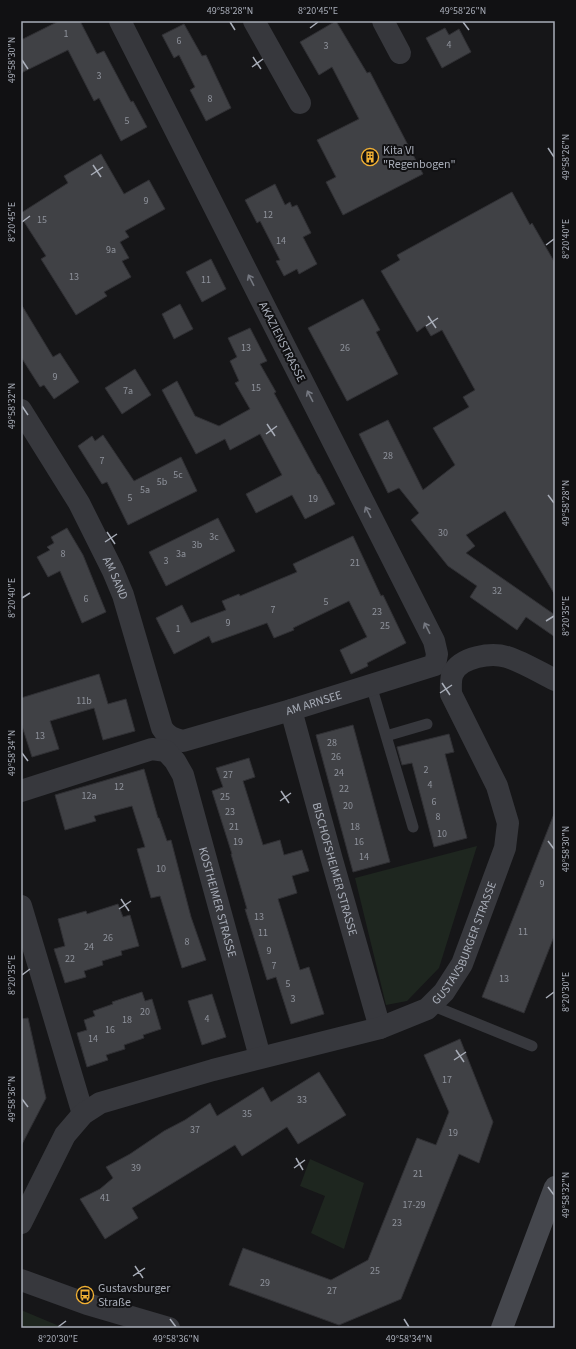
<svg xmlns="http://www.w3.org/2000/svg" width="576" height="1349" font-family="'Source Sans 3',sans-serif">
  <style>
    .green { fill: #1e261f }
    .building { fill: #404145; stroke: #303034 }
    .lines { fill: none; stroke-linecap: round; stroke-linejoin: round }
    .lane { stroke: #37383d; stroke-width: 11 }
    .street { stroke: #37383d; stroke-width: 22 }
    .secondary { stroke: #45474d; stroke-width: 22 }
    .oneway { stroke: #757881 }
    .ticks { fill: none; stroke: #a8adb8; stroke-width: 1.5 }
    .labels { text-anchor: middle; dominant-baseline: central; stroke-width: 4; stroke-linejoin: round; paint-order: stroke }
    .number-label { font-size: 10px; fill: #8e929b }
    .poi-label { font-size: 12px; fill: #a8adb8; stroke: #111113; text-anchor: start }
    .street-label { font-size: 12px; fill: #a8adb8; stroke: #111113 }
    .neatline { fill: none; stroke: #a8adb8; stroke-width: 1.5 }
    .ticks-label { font-size: 10px; text-anchor: middle; fill: #a8adb8 }
  </style>
  <rect width="100%" height="100%" fill="#161618"/>
  <path class="green" d="M477 846 439 968 407 1001 386 1005 355 878Z
    M310 1159 364 1183 344 1249 311 1233 325 1196 300 1186Z
    M21 1310 64 1328H21Z"/>
  <path class="building" d="M59 21H80L97 54 104 51 131 102 133 101 147 127 121 141 99 98 94 101 68 50 21 73V40Z
    M336 21 367 73 370 72 423 174 343 215 326 182 336 177 317 140 359 119 332 67 319 75 300 42Z
    M184 24 202 56 206 55 231 108 206 121 190 90 195 87 179 55 174 58 162 35Z
    M445 28 449 35 459 29 471 52 442 68 426 38Z
    M101 154 124 194 149 180 165 209 125 231 129 237 120 242 129 258 122 261 131 277 104 292 107 296 76 315 41 259 46 256 21 217V213L68 183 64 176Z
    M275 184 285 205 290 202 292 207 297 205 311 233 303 237 317 264 299 274 297 269 284 276 276 261 280 260 260 221 257 223 245 200Z
    M512 192 530 225 532 223 555 263V595L505 511 466 535 475 546 466 553 555 615V637L526 617 517 630 470 597 477 586 448 566 411 520 419 513 399 488 388 493 359 434 388 420 423 490 455 465 433 428 469 407 463 397 475 390 442 330 431 336 425 326 417 332 381 271 400 260 397 255Z
    M211 259 226 289 202 302 186 272Z
    M363 299 380 330 376 332 398 374 347 401 308 328Z
    M21 304 53 357 60 353 79 382 54 399 44 385 40 387 21 357Z
    M180 304 193 329 174 339 162 314Z
    M250 328 267 361 260 364 276 392 274 393 318 474H319L335 504 305 519 292 495 256 513 246 494 282 475 260 434 230 450 225 439 196 454 162 390 177 381 195 416 219 426 250 409 235 383 239 381 230 361 237 357 228 338Z
    M135 369 151 395 122 414 105 388Z
    M103 435 134 481 181 457 197 491 128 525 107 482 102 484 78 446 92 436 95 441Z
    M218 518 235 551 166 586 149 552Z
    M67 528 83 555 106 612 82 623 60 571 48 577 37 557 50 550 47 547 54 543 51 537Z
    M353 536 381 596 383 595 406 643 367 663 368 666 351 674 340 650 367 637 349 601 293 628 294 630 274 638 267 623 212 643 209 636 174 654 156 618 182 605 191 623 226 610 222 601 239 594 240 596 297 572 293 564Z
    M99 674 108 704 126 699 135 731 103 740 94 708 50 721 59 749 32 757 21 723V698Z
    M353 725 390 862 353 872 316 735Z
    M449 734 454 752 445 754 467 838 434 847 412 763 402 765 397 747Z
    M249 758 255 777 243 781 263 845 280 840 284 855 302 850 309 871 292 876 297 893 278 899 300 970 309 967 324 1014 291 1024 276 977 267 980 245 909H247L231 854H232L212 791 223 787 216 768Z
    M144 769 158 818H159L167 841 171 840 191 917 206 960 182 968 160 896 151 898 137 849 145 847 132 806 94 816 96 821 65 830 55 795Z
    M554 814H555V934L524 1013 482 997Z
    M118 904 123 917 130 915 139 946 121 951 122 955 102 961 103 965 84 971 86 977 65 983 54 949 65 946 58 919 86 911 87 914Z
    M142 992 145 1001 152 999 161 1029 143 1035 144 1038 124 1045 125 1049 106 1055 108 1060 87 1067 77 1033 87 1030 84 1020 95 1016 93 1011 113 1004 112 1002Z
    M212 994 226 1037 202 1045 188 1001Z
    M28 1018 46 1098 21 1146V1019Z
    M460 1039 493 1122 479 1163 459 1154 401 1299 339 1325 229 1285 243 1248 331 1280 368 1260 417 1138 436 1145 449 1112 424 1055Z
    M319 1072 346 1115 298 1144 287 1127 242 1156 235 1145 132 1208 138 1218 105 1239 80 1199 100 1189 113 1178 106 1167 130 1154 164 1131 185 1120 210 1103 217 1116 263 1087 271 1102Z"/>
  <g class="lines">
    <path class="lane" d="M371 685 413 827
      M386 736 427 724
      M431 1005 532 1046"/>
    <g class="street">
      <path d="M254 21 300 103"/>
      <path d="M383 21 400 53"/>
      <path id="s1" d="M21 410 79 503 113 571 123 595 162 728C167 736 173 739 183 741L291 710 435 665 437 654 434 641 120 21"/>
      <path id="s2" d="M291 710 332 860 380 1028"/>
      <path id="s3" d="M21 791 152 749 166 751 175 761 183 775 260 1057"/>
      <path d="M21 906 83 1114"/>
      <path id="s4" d="M21 1223 65 1135 83 1114 100 1103 213 1070 380 1028 427 1009 444 992 462 964 505 848 508 823 497 786 451 694C451 687 450 679 453 673 461 657 491 652 507 657 523 662 539 672 555 680"/>
      <path d="M21 1280 87 1304 169 1328"/>
    </g>
    <path class="secondary" d="M502 1328 555 1187"/>
  </g>
  <defs><path id="oneway-shaft" d="M-6 0H5M1.5-3L5.5 0L1.5 3" fill="none" stroke-width="1.6" stroke-linecap="round" stroke-linejoin="round"/></defs>
  <g class="oneway">
    <use href="#oneway-shaft" transform="translate(251 280) rotate(-117)"/>
    <use href="#oneway-shaft" transform="translate(310 396) rotate(-117)"/>
    <use href="#oneway-shaft" transform="translate(368 512) rotate(-117)"/>
    <use href="#oneway-shaft" transform="translate(427 628) rotate(-117)"/>
  </g>
  <path class="ticks" d="M230 22 235 30M463 22 469 30M310 28 318 22M253 57 261 69M22 60 28 69M252 67 263 59M548 148 554 157M93 165 101 177M91 175 103 167M22 222 30 216M546 245 554 239M428 316 436 328M426 326 438 318M22 406 28 415M267 424 275 436M266 434 277 426M548 495 554 503M107 532 115 544M105 542 117 534M22 598 30 593M546 621 554 616M442 683 450 695M440 693 452 685M22 753 28 761M281 791 289 803M280 801 291 793M548 841 554 849M121 899 129 911M119 909 131 901M22 975 30 969M546 998 554 992M456 1050 464 1062M454 1060 466 1052M22 1099 28 1107M296 1158 303 1170M294 1168 305 1160M548 1187 554 1195M135 1266 143 1278M133 1276 145 1268M170 1319 176 1327M404 1319 409 1327M58 1327 66 1321"/>
  <defs>
    <g id="building-ring" transform="scale(0.9)"><circle r="9.5" fill="#111113" stroke="#f2b134" stroke-width="1.5"/><path d="M-4-6H4V6H1V3H-1V6H-4ZM-2.5-4.3h1.7v1.8h-1.7ZM.8-4.3h1.7v1.8H.8ZM-2.5-1h1.7V.8h-1.7ZM.8-1h1.7V.8H.8Z" fill="#f2b134"/></g>
    <g id="bus-ring" transform="scale(0.9)"><circle r="9.5" fill="#111113" stroke="#f2b134" stroke-width="1.5"/><path d="M-5-6H5V4H4V6H2V4H-2V6H-4V4H-5ZM-3.5-4V0h7V-4ZM-3.5 1.2v1.5H-2V1.2ZM2 1.2v1.5H3.5V1.2Z" fill="#f2b134"/></g>
  </defs>
  <g fill-rule="evenodd">
    <use href="#building-ring" x="370" y="157"/>
    <use href="#bus-ring" x="85" y="1295"/>
  </g>
  <g class="labels">
    <g class="number-label">
      <text x="66" y="34">1</text>
      <text x="179" y="41">6</text>
      <text x="449" y="45">4</text>
      <text x="326" y="46">3</text>
      <text x="99" y="76">3</text>
      <text x="210" y="99">8</text>
      <text x="127" y="121">5</text>
      <text x="146" y="201">9</text>
      <text x="268" y="215">12</text>
      <text x="42" y="220">15</text>
      <text x="281" y="241">14</text>
      <text x="111" y="250">9a</text>
      <text x="74" y="277">13</text>
      <text x="206" y="280">11</text>
      <text x="246" y="348">13</text>
      <text x="345" y="348">26</text>
      <text x="55" y="377">9</text>
      <text x="256" y="388">15</text>
      <text x="128" y="391">7a</text>
      <text x="388" y="456">28</text>
      <text x="102" y="461">7</text>
      <text x="178" y="475">5c</text>
      <text x="162" y="482">5b</text>
      <text x="145" y="490">5a</text>
      <text x="130" y="498">5</text>
      <text x="313" y="499">19</text>
      <text x="443" y="533">30</text>
      <text x="214" y="537">3c</text>
      <text x="197" y="545">3b</text>
      <text x="63" y="554">8</text>
      <text x="181" y="554">3a</text>
      <text x="166" y="561">3</text>
      <text x="355" y="563">21</text>
      <text x="497" y="591">32</text>
      <text x="86" y="599">6</text>
      <text x="326" y="602">5</text>
      <text x="273" y="610">7</text>
      <text x="377" y="612">23</text>
      <text x="228" y="623">9</text>
      <text x="385" y="626">25</text>
      <text x="178" y="629">1</text>
      <text x="84" y="701">11b</text>
      <text x="40" y="736">13</text>
      <text x="332" y="743">28</text>
      <text x="336" y="757">26</text>
      <text x="426" y="770">2</text>
      <text x="339" y="773">24</text>
      <text x="228" y="775">27</text>
      <text x="430" y="785">4</text>
      <text x="119" y="787">12</text>
      <text x="344" y="789">22</text>
      <text x="89" y="796">12a</text>
      <text x="225" y="797">25</text>
      <text x="434" y="802">6</text>
      <text x="348" y="806">20</text>
      <text x="230" y="812">23</text>
      <text x="438" y="817">8</text>
      <text x="234" y="827">21</text>
      <text x="355" y="827">18</text>
      <text x="442" y="834">10</text>
      <text x="238" y="842">19</text>
      <text x="359" y="842">16</text>
      <text x="364" y="857">14</text>
      <text x="161" y="869">10</text>
      <text x="542" y="884">9</text>
      <text x="259" y="917">13</text>
      <text x="523" y="932">11</text>
      <text x="263" y="933">11</text>
      <text x="108" y="938">26</text>
      <text x="187" y="942">8</text>
      <text x="89" y="947">24</text>
      <text x="269" y="951">9</text>
      <text x="70" y="959">22</text>
      <text x="274" y="966">7</text>
      <text x="504" y="979">13</text>
      <text x="288" y="984">5</text>
      <text x="293" y="999">3</text>
      <text x="145" y="1012">20</text>
      <text x="207" y="1019">4</text>
      <text x="127" y="1020">18</text>
      <text x="110" y="1030">16</text>
      <text x="93" y="1039">14</text>
      <text x="447" y="1080">17</text>
      <text x="302" y="1100">33</text>
      <text x="247" y="1114">35</text>
      <text x="195" y="1130">37</text>
      <text x="453" y="1133">19</text>
      <text x="136" y="1168">39</text>
      <text x="418" y="1174">21</text>
      <text x="105" y="1198">41</text>
      <text x="414" y="1205">17-29</text>
      <text x="397" y="1223">23</text>
      <text x="375" y="1271">25</text>
      <text x="265" y="1283">29</text>
      <text x="332" y="1291">27</text>
    </g>
    <g class="poi-label">
      <text x="383" y="150">Kita VI<tspan x="383" dy="14">"Regenbogen"</tspan></text>
      <text x="98" y="1288">Gustavsburger<tspan x="98" dy="14">Straße</tspan></text>
    </g>
    <g class="street-label">
      <text transform="translate(282 342) rotate(63)">AKAZIENSTRASSE</text>
      <text stroke="none"><textPath href="#s1" startOffset="193">AM SAND</textPath></text>
      <text stroke="none"><textPath href="#s1" startOffset="512">AM ARNSEE</textPath></text>
      <text stroke="none"><textPath href="#s2" startOffset="165">BISCHOFSHEIMER STRASSE</textPath></text>
      <text stroke="none"><textPath href="#s3" startOffset="313">KOSTHEIMER STRASSE</textPath></text>
      <text stroke="none"><textPath href="#s4" startOffset="564">GUSTAVSBURGER STRASSE</textPath></text>
    </g>
  </g>
  <rect width="576" height="1349" fill="none" stroke="#111113" stroke-width="44"/>
  <rect x="22" y="22" width="532" height="1305" class="neatline"/>
  <g class="ticks-label">
    <text x="230" y="14">49°58'28"N</text>
    <text x="318" y="14">8°20'45"E</text>
    <text x="463" y="14">49°58'26"N</text>
    <text transform="translate(11 60) rotate(-90)" y="4">49°58'30"N</text>
    <text transform="translate(565 157) rotate(-90)" y="4">49°58'26"N</text>
    <text transform="translate(11 222) rotate(-90)" y="4">8°20'45"E</text>
    <text transform="translate(565 239) rotate(-90)" y="4">8°20'40"E</text>
    <text transform="translate(11 406) rotate(-90)" y="4">49°58'32"N</text>
    <text transform="translate(565 503) rotate(-90)" y="4">49°58'28"N</text>
    <text transform="translate(11 598) rotate(-90)" y="4">8°20'40"E</text>
    <text transform="translate(565 616) rotate(-90)" y="4">8°20'35"E</text>
    <text transform="translate(11 753) rotate(-90)" y="4">49°58'34"N</text>
    <text transform="translate(565 849) rotate(-90)" y="4">49°58'30"N</text>
    <text transform="translate(11 975) rotate(-90)" y="4">8°20'35"E</text>
    <text transform="translate(565 992) rotate(-90)" y="4">8°20'30"E</text>
    <text transform="translate(11 1099) rotate(-90)" y="4">49°58'36"N</text>
    <text transform="translate(565 1195) rotate(-90)" y="4">49°58'32"N</text>
    <text x="58" y="1342">8°20'30"E</text>
    <text x="176" y="1342">49°58'36"N</text>
    <text x="409" y="1342">49°58'34"N</text>
  </g>
</svg>
